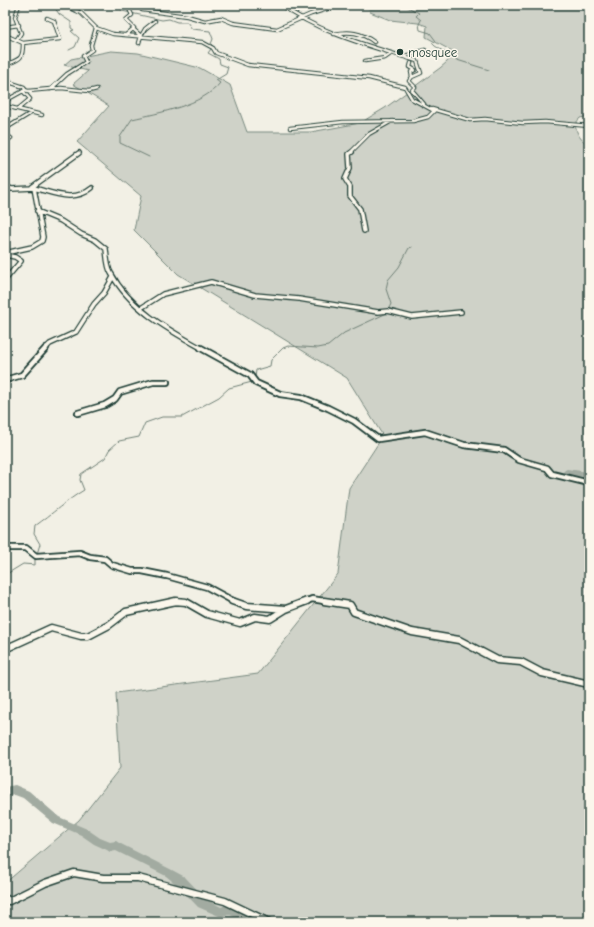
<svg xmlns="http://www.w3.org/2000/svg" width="594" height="927" font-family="'Comic Neue',sans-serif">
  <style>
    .green { fill: #cfd2c8; stroke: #77887e }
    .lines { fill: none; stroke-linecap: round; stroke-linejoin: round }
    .stream { stroke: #6e7f75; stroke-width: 1 }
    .river { fill: #a2aba1; fill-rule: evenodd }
    .minor-far3-casing { stroke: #1f3d34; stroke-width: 4.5 }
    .minor-far2-casing { stroke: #1f3d34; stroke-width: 6 }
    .minor-far1-casing { stroke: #1f3d34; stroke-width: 8 }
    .minor-casing { stroke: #1f3d34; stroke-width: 9 }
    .minor-far3 { stroke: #fbf7ec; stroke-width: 2.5 }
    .minor-far2 { stroke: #fbf7ec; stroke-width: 3.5 }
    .minor-far1 { stroke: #fbf7ec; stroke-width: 4.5 }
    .minor { stroke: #fbf7ec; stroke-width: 6 }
    .poi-dot { fill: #1f3d34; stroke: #fbf7ec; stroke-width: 1.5 }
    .labels { text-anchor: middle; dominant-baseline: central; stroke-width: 3; stroke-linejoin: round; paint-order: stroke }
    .far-poi-label { font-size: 13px; fill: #1f3d34; stroke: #fbf7ec; text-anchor: start }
  </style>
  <rect width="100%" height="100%" fill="#f2f0e5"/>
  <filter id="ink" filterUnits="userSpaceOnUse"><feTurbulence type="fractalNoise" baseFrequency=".025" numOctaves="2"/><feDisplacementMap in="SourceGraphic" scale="8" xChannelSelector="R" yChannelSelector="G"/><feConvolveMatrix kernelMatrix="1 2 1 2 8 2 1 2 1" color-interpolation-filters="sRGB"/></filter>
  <g filter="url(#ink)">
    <path class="green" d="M450 5H589V116L580 118 575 124C576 133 581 141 589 145V922H5V883L79 820 120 768 116 693 258 674 338 574 349 488 383 436 347 378 178 274 134 230 141 196 77 142 109 106 73 84 88 71 64 65 71 59 111 51 138 53 200 68 230 85 247 132H311L360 123 385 108 440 68 447 62 454 52 426 37 427 26 418 23 390 20 370 12 369 8 398 6 443 8Z"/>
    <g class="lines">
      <path class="stream" d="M53 5 59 14 71 22V28L74 30 71 31 79 38 75 47 69 50
        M123 5 122 11 162 20 169 19 177 22H187L192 29 210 31 213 39 211 44 213 46
        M404 5 419 13 416 16 421 20 419 24 420 30 430 33 436 41 432 43 435 46 457 60 489 70
        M149 157 120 143V137L132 119C159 113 203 105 220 83L216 80 226 74 228 67 220 64 219 59 208 53 211 49
        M388 310 391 304 386 289 388 280 399 267 409 248 412 247
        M255 378 256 370 270 366 271 360 283 348 288 346 318 348 328 346 344 333 387 313
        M37 554 40 544 34 534 35 526C52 514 67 500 84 490L80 480 81 474 105 458 109 450 119 441 139 437 145 423 162 417H182L219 397 229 388 252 382
        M5 575 23 564 35 565V558"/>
      <path class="river" d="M567 469 589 472V478L565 474 563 472 565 470Z
        M15 785 29 791 59 817 87 829 100 838 110 842 116 841 119 843 172 870 185 877 206 899 221 907 228 904C238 908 255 911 259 922H246L228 914 221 917 198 907 177 885 166 876 116 851 110 852 107 850 94 844 81 835 53 823 23 798 15 795 5 797V787Z"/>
      <g class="minor-far3-casing">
        <path id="minor-far3" d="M64 5 81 13 96 28 113 34 202 42 213 48 216 53 248 65 369 78 405 87 412 99 434 111 428 117 413 121 343 122 290 128
          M138 5 142 10 187 16 205 21 221 18 233 23 277 29 311 14 340 5
          M281 5C321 34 370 46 417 61L421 73 412 77 409 81 415 87 412 90 424 104
          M5 27 19 25
          M133 29 141 36 145 29 155 21
          M334 34C349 31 361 32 374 42
          M5 35 23 43 60 39 54 21 47 18
          M126 35 134 28 126 20 132 15 129 9 138 6
          M17 39 21 33 15 17 19 5
          M139 43 141 36
          M405 56 425 50
          M365 61 385 58 392 53
          M411 63 410 67 415 70 411 72 412 77
          M5 65C20 59 23 60 23 43
          M5 75 12 83 24 87 25 90 28 91 61 88 89 91 97 89
          M51 89 67 74 86 62 83 56 92 50 91 45 96 28
          M5 101 25 90
          M5 106 42 115
          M18 109 30 99 23 91
          M432 109 470 120 485 119 523 123 545 122 589 126
          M5 129 31 113
          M5 134 11 138 5 142
          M350 153 369 134 392 121"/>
      </g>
      <g class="minor-far2-casing">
        <path id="minor-far2" d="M352 152 349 154 350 168 345 179 350 187V196L360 209 364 231
          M5 187 12 189 34 188 43 237 42 241 32 247 5 253
          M32 187 79 153
          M34 188C54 193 74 203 92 188
          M37 211 61 221 81 234 95 240 106 249C107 256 107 267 111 273 130 309 169 330 203 349
          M5 255 15 257 21 261 5 280
          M141 308 163 294 211 282 255 295 299 299 378 312 388 311 412 317 461 312
          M45 349 50 344 76 332 94 304 104 293 113 277"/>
      </g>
      <g class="minor-far1-casing">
        <path id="minor-far1" d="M201 348 250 375 256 383 280 394 301 397 328 408 354 421 378 439 425 432 464 445 504 450 519 460 547 468 552 474 589 483
          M5 380 22 375 46 348
          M78 413 105 405 115 399 120 392 153 382H167
          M5 548H26L36 556 80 553 90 557 105 559 112 565 132 571H142L167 576 207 587 235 602
          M172 602H184
          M305 602 312 599 330 602"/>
      </g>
      <g class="minor-casing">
        <path id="minor" d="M232 601 246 606 286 609
          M324 601 350 605 354 612 412 632 459 640 497 660 521 662 542 673 589 684
          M5 649 51 628 81 636H88L109 625 126 612 176 601 186 602 207 614 240 623 255 617 270 619 286 609 307 601
          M5 898 9 901 45 883 74 873 103 878H138L225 901 269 922"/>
      </g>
      <use href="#minor-far3" class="minor-far3"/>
      <use href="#minor-far2" class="minor-far2"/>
      <use href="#minor-far1" class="minor-far1"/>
      <use href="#minor" class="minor"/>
    </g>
  </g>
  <circle class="poi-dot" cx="400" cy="52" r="4"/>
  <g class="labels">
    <g class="far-poi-label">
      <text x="408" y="52">mosquee</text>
    </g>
  </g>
  <rect width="594" height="927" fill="none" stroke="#fbf7ec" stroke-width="20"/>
  <rect x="10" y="10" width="574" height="907" fill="none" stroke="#1f3d34" stroke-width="1.5" filter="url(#ink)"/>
</svg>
